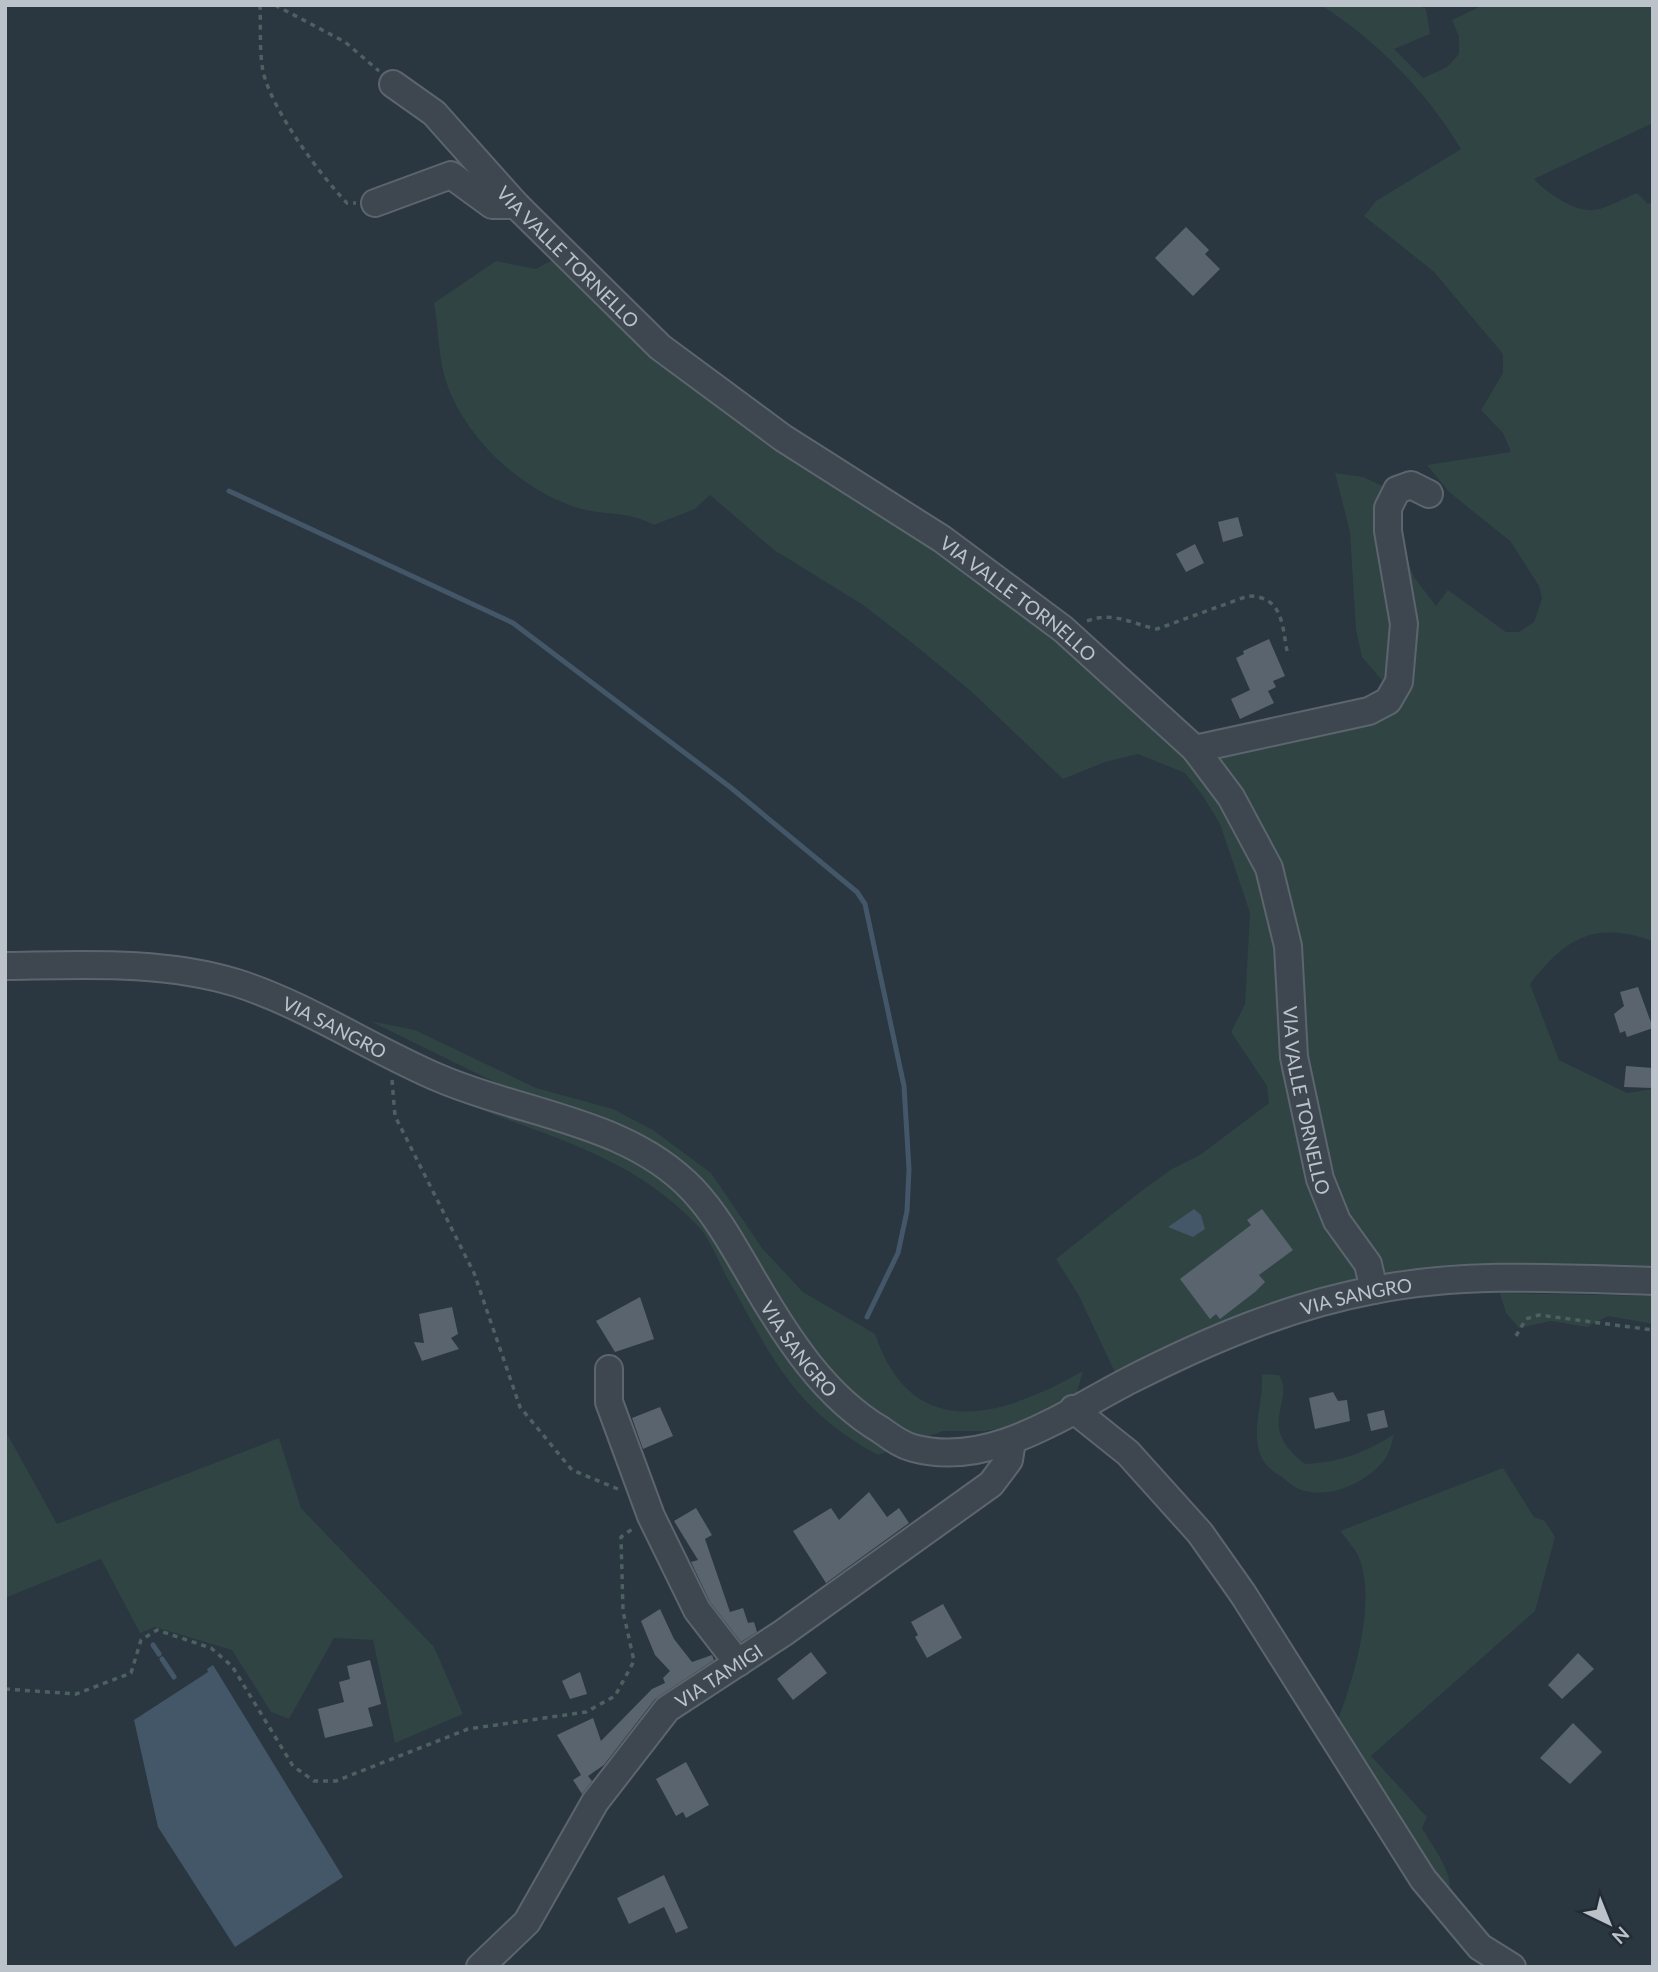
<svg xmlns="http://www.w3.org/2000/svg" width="1658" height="1972" font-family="Lato,sans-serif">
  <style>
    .green { fill: #2f4443 }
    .water { fill: #445768 }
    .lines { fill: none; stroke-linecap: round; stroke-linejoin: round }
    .stream { stroke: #445768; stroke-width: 5 }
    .building { fill: #59646f }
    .minor-casing { stroke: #5c656d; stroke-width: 30 }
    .path { stroke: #4e6161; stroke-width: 3.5; stroke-dasharray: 5 5; stroke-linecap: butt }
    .minor { stroke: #3e4750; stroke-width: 26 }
    .labels { text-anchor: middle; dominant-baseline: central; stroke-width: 6; stroke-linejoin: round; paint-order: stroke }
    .street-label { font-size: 19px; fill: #bbc2ca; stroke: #232c35 }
  </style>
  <rect width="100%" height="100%" fill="#2a3640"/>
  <path class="green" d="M1321 5H1418L1426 9 1430 34 1394 49 1423 78 1447 67 1459 54V37L1452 20 1483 5H1653V123L1534 179C1547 193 1574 212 1594 210 1608 208 1624 198 1637 193L1648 204 1653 202V941C1594 921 1567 937 1530 984L1559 1060 1627 1093 1653 1089V1273L1365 1284 1117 1377 1079 1296 1056 1259 1140 1192 1172 1169 1200 1155 1269 1103 1267 1086 1231 1032 1245 1004 1250 913 1220 824 1203 796 1185 773 1138 754 1105 762 1063 779 973 693 911 642 863 605 774 550 710 495 695 509 654 525C625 509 602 517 572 506 514 486 454 427 442 366 438 345 438 324 434 303L496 261 536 269 560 256 937 542 1198 757 1394 705 1395 528 1414 577 1436 606 1448 590 1506 632H1519L1534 622 1542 598 1539 586 1510 541 1449 492 1427 465 1511 452 1503 433 1481 410 1503 373V354L1434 272 1364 216 1376 201 1461 149C1427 92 1377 41 1321 5Z
    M1335 473 1363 477 1383 486 1378 520 1397 634 1385 684 1362 657 1356 630 1350 532Z
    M370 1021 415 1030 536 1088 613 1109 653 1130 711 1173 762 1248 803 1292 875 1334C913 1446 1003 1416 1083 1371L1076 1395 1015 1426 985 1431H943L878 1455C844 1437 812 1412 789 1381 766 1351 748 1314 729 1281 719 1264 711 1240 698 1226 610 1134 501 1132 400 1071L698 1182Z
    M1500 1293 1653 1296V1324L1608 1316 1587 1327 1551 1321 1519 1328 1506 1313Z
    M1262 1374 1279 1375C1296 1403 1254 1425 1305 1464 1340 1462 1365 1453 1394 1434 1392 1442 1390 1452 1385 1459 1368 1482 1328 1501 1299 1489 1293 1487 1287 1481 1282 1477 1272 1471 1264 1465 1260 1454 1251 1428 1264 1401 1262 1374Z
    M5 1430 57 1524 279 1438 301 1508 434 1647 463 1714 395 1743 373 1640 334 1638 289 1719 271 1712 232 1650 155 1627 140 1633 101 1559 5 1598Z
    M1503 1468 1534 1517 1545 1521 1555 1537 1535 1611 1371 1756 1427 1817 1422 1828C1433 1848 1455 1873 1449 1896L1333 1733C1351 1687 1378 1605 1359 1558 1356 1549 1346 1539 1340 1531Z"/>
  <path class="water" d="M1194 1209 1201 1215 1205 1229 1193 1237 1168 1227Z
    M213 1665 343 1877 235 1947 158 1827 134 1720 208 1672 207 1669Z"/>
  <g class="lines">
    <path class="stream" d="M229 491 513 623 730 787 857 892 865 904 904 1086 909 1169 907 1211 898 1253 867 1317
      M153 1645 159 1654
      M162 1659 174 1677"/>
  </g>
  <path class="building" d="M1186 227 1209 250 1205 254 1220 269 1193 296 1155 258Z
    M1238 517 1243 536 1223 542 1218 522Z
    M1195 544 1204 563 1186 572 1176 554Z
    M1269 639 1285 676 1273 681 1276 687 1268 691 1274 703 1240 719 1231 699 1250 690 1236 658 1244 654 1243 651Z
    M1638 987 1653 1028 1627 1037 1625 1031 1620 1033 1614 1014 1624 1006 1620 992Z
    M1626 1066 1653 1068V1088L1624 1087Z
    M1262 1209 1293 1250 1259 1275 1265 1282 1255 1292 1220 1319 1216 1314 1210 1319 1180 1279 1251 1225 1247 1220Z
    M640 1297 654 1339 615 1352 596 1321Z
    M452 1307 458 1334 451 1338 459 1349 422 1361 414 1342 424 1343 419 1314Z
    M1333 1392 1338 1401 1347 1400 1350 1421 1315 1429 1309 1398Z
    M660 1407 673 1436 643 1449 632 1418Z
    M1384 1410 1388 1427 1371 1431 1367 1414Z
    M869 1492 887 1517 899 1508 909 1523 826 1583 793 1531 831 1508 839 1520Z
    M696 1508 712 1535 705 1539 730 1612 743 1608 748 1623 754 1622 757 1632 741 1642 710 1602 691 1562 698 1560 674 1521Z
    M943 1604 962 1638 927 1658 915 1637 918 1635 911 1622Z
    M660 1609 674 1639 692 1662 712 1655 714 1660 655 1699 604 1765 588 1776 592 1781 582 1794 573 1780 581 1775 557 1735 593 1718 601 1741 652 1689 665 1683 663 1678 670 1671 655 1655 641 1621Z
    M811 1652 827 1673 793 1700 777 1679Z
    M1578 1653 1594 1669 1562 1699 1548 1685Z
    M370 1660 381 1704 368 1708 373 1726 325 1738 318 1709 344 1702 339 1682 350 1679 347 1666Z
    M580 1672 587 1694 570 1699 562 1681Z
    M1573 1723 1602 1752 1570 1784 1540 1758Z
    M686 1762 709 1805 686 1818 683 1812 676 1816 656 1779Z
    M664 1875 688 1928 676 1933 664 1907 629 1924 617 1898Z"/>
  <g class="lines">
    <g class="minor-casing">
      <g id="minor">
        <path id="s1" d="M393 84 434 113 516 205 660 347 783 438 942 539 1063 629 1195 749 1231 797 1269 868 1288 946 1294 1057 1320 1179 1337 1221 1368 1264 1374 1290"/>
        <path d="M375 203 451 175 492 205H516"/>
        <path d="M1195 749 1369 711 1388 701 1399 682 1404 624 1388 531V508L1397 490 1411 485 1429 494"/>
        <path id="s2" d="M5 966C82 965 162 960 237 983 308 1006 371 1049 439 1078 522 1114 628 1121 693 1190 719 1218 736 1251 755 1283 787 1338 825 1397 881 1430 891 1437 901 1445 913 1448 990 1469 1064 1414 1130 1380 1207 1341 1288 1306 1374 1290 1464 1272 1561 1278 1653 1281"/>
        <path d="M609 1369V1402L651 1516 697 1610 738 1663"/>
        <path d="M1073 1409 1128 1453 1200 1533 1243 1594 1423 1879 1480 1947 1512 1967"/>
        <path id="s3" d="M480 1967 527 1922 595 1802 667 1709 783 1633 991 1484 1009 1460 1012 1441"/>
      </g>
    </g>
    <path class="path" d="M260 5C261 26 259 50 263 71 271 109 320 175 347 203H356
      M275 5 345 42 379 71
      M1087 621C1115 611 1131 624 1157 629L1248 596C1282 596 1282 623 1287 651
      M392 1080 395 1116 474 1273 520 1407 572 1470 618 1489
      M1516 1336 1526 1319 1539 1315 1653 1330
      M5 1689 76 1694 131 1673 141 1640 157 1630 211 1648 232 1666 293 1766 314 1781H336L468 1729 586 1712 615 1696 634 1661 623 1611 621 1537 635 1527"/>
    <use href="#minor" class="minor"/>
  </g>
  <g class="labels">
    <g class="street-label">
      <text stroke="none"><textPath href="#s1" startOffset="247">VIA VALLE TORNELLO</textPath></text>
      <text stroke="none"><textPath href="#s1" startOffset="814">VIA VALLE TORNELLO</textPath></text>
      <text stroke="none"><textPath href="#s2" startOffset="341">VIA SANGRO</textPath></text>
      <text stroke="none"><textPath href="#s1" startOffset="1423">VIA VALLE TORNELLO</textPath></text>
      <text stroke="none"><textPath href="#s2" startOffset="1558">VIA SANGRO</textPath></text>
      <text stroke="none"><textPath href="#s2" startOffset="929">VIA SANGRO</textPath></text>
      <text stroke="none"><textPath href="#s3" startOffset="382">VIA TAMIGI</textPath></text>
    </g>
  </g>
  <rect width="1658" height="1972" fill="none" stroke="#bbc2ca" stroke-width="14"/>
  <g transform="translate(1609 1923) rotate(137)" stroke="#232c35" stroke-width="5" paint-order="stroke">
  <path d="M0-5L12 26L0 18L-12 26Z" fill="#bbc2ca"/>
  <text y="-10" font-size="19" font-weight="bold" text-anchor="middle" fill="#bbc2ca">N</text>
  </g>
</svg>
